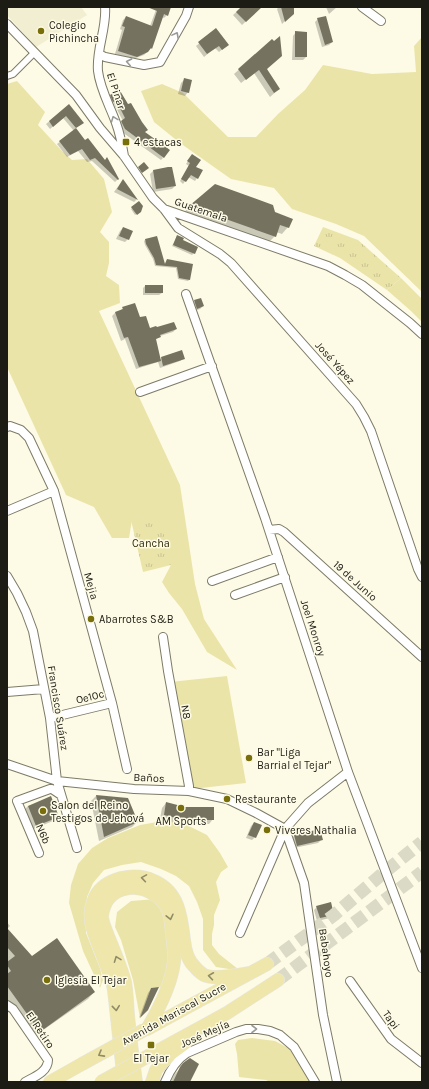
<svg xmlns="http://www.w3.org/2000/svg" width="429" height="1089" font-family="Karla,sans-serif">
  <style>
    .built { fill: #f1eed1 }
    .green { fill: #ebe4a9 }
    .park { fill: url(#park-tufts) }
    .shadow { fill: #0003 }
    .building { fill: #757360 }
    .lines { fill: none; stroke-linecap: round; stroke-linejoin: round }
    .primary-tunnel { stroke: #dbdac6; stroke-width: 13; stroke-dasharray: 13 6; stroke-linecap: butt }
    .pedestrian-casing { stroke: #7d7b68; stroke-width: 8 }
    .minor-casing { stroke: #7d7b68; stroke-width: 10 }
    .primary-casing { stroke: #e8e8e8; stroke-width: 14 }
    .pedestrian { stroke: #fff; stroke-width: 6 }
    .minor { stroke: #fff; stroke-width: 8 }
    .primary { stroke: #eee6aa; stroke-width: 13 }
    .primary-bridge-casing { stroke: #e8e8e8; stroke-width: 14; stroke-linecap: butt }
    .primary-bridge { stroke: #eee6aa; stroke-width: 13 }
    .oneway { stroke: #999995 }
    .oneway2 { stroke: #908b66 }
    .poi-dot { fill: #786e0a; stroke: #fdfbe5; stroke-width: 1.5 }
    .labels { text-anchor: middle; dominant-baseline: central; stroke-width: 3; stroke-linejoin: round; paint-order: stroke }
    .poi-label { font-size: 11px; fill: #1d1c14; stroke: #fdfbe5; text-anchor: start }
    .street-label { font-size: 11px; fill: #1d1c14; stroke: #fdfbe5 }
    .park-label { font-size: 11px; fill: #312c06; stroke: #fdfbe5 }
  </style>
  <defs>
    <pattern id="park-tufts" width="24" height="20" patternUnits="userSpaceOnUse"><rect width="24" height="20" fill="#ebe4a9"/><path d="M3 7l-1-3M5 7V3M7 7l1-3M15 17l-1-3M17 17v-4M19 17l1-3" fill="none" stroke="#c9c391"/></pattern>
  </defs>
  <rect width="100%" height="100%" fill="#fdfbe5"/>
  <path class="built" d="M7 7H81L87 15 36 47 7 15Z"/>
  <path class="green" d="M422 37V292L364 236 336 224 292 209 274 188 231 179 180 143 154 122 141 91 162 84 183 93 228 137H256L278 114 305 90 323 65 372 74 416 72 414 46Z
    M17 81 45 112 38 125 62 151 72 160 87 159 104 179 112 212 100 232 109 242V263L106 276 119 285 120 303 99 311 180 485 195 584 204 619 237 670 207 652 182 609 169 593 162 582 171 565 132 520 129 538H112L94 507 66 495 7 367V84Z
    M401 278 422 299V322L411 311 387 290Z
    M227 676 246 783 192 789 170 682Z
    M163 821 183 823 207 835 220 853 228 867 221 872 216 882 220 900 214 915V925L212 934V945L219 954 238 969H229L216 967 203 950V919L197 902 189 886 176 876 161 869 141 862 122 865 104 870 93 883 87 897 86 933 100 968 103 980 100 988 83 951 69 903 71 885 78 864 92 848 108 838 140 825Z
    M156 899 163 905 169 960 163 987 151 988 140 1018 133 980 121 940 115 927 117 912 131 901Z
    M252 1038 275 1041 290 1049 310 1082H270L266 1080 239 1077 237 1054 235 1044 238 1040Z"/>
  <path class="park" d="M323 227 358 240 401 278 387 290 340 258 314 246Z
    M160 517 171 565 143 572 131 520Z"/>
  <path class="shadow" d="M157 7H169L167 15 164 18 162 17 151 48 144 55 133 59 115 54 122 30 120 29 123 20 126 17 150 26Z
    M242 7H262L259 9 242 25 233 15Z
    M279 7H293V13L282 24 277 9Z
    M326 7H337L329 14Z
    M318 19 332 42 329 45 322 47 315 22Z
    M216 30 224 48 219 52 215 48 204 57 196 46Z
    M296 32 306 57 303 60H292L293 36Z
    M272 40 266 70 279 89 270 97 254 73 241 83 234 74Z
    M185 79 188 92 185 96 178 94 181 83Z
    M111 95 128 106 144 132 163 158 161 160 122 132 119 124 123 121 113 102 110 104 108 98Z
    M69 105 80 125 75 128 85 141 105 161 118 179 115 182 92 161 87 162 78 151 67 157 57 144 74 131 63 118 50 129 46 124Z
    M190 158 195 168 197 178 195 181 188 177 183 184 180 181 189 166 186 164Z
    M171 168 175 186 172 189 153 192 150 174 153 171Z
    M122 181 137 199 134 202 114 192Z
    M215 186 274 213 288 227 282 234 276 232 275 236 268 243 184 212Z
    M132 208 138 213 135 215 131 209Z
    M123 228 128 239 125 242 116 239 120 231Z
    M177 236 194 253 192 255 172 246Z
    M145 240 164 265 167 260 192 265 189 280 188 281 178 279 176 268 155 266 153 259 145 245 144 241Z
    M145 286 162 293 159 295H143V288Z
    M195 301 203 306 200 309 194 311 192 304Z
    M123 308 140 318 149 330 176 329 173 332 160 336 155 340 160 359 181 351 184 358 180 361 160 368 158 362 136 369 125 339 121 341 112 316 115 313 120 311Z
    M96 796 127 799 137 822 132 827 99 841 91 801Z
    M51 798 58 817 53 821 31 830 23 811 28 806Z
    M166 803 213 819 209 824H179L160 819 162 808Z
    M254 823 255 837 252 840 246 838 251 826Z
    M319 830 321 840 318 843 294 848 291 839 294 836Z
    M317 907 333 914 330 918 317 921 314 910Z
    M7 922 10 926 7 929Z
    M7 930 31 957 94 992 88 999 33 1037 7 1001V963L9 962 7 960Z
    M151 989 148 1010 139 1018 148 993Z
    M184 1064 189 1082H171L174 1075Z
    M202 1081 244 1082H246H201Z"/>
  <path class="building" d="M147 7H171L168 16 164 14 152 49 151 48 148 52 137 57 118 51 125 27 122 26 126 16 152 26 157 11Z
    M241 7H262L246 22 236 12Z
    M281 7H294V14L285 22Z
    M326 16 333 42 325 45 317 18Z
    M216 28 229 45 222 50 219 46 207 54 198 42Z
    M295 31 307 32V57H295Z
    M280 36 282 56 267 69 280 89 274 93 259 70 246 80 238 69 272 39 274 41Z
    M184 78 192 80 189 93 181 91Z
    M119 89 128 104 131 103 142 122 148 130 145 132 170 150 164 158 125 129 121 121 125 118 116 100 113 102 110 95Z
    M69 104 84 123 76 128 85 140 88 138 105 160 107 157 119 179 118 180 95 158 90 160 82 149 70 155 59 141 76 128 66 116 53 127 49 121Z
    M192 154 201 160 196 167 203 170 198 179 191 175 186 182 181 179 190 163 187 161Z
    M144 162 149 168 142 173 138 167Z
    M168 167H172L176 186 156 189 153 170Z
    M123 179 138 200 117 189Z
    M215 184 273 205 275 212 293 219 289 228 280 225 276 237 189 206Z
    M139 201 143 206 141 212 137 215 131 207Z
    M123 227 133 231 129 240 119 236Z
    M177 235 184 238 183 240 198 247 195 254 173 245Z
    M157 236 165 264 167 259 193 264 190 280 179 278 177 267 156 265 154 258 146 244 145 239Z
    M145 285H163V293H145Z
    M201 298 204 306 197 309 194 300Z
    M135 303 140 317 146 316 150 328 156 326 157 327 174 322 177 329 160 335 161 337 156 339 161 361 139 367 128 337 124 338 115 312 123 309 122 307Z
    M182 350 185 359 163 366 161 357Z
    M96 795 128 798 138 822 104 837Z
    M51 796 59 817 36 826 28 806Z
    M166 802 185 807H214V820H184L164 815Z
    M254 822 262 825 256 838 248 835Z
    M320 829 323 840 297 846 294 835Z
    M331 902 334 915 320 918 316 906Z
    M7 928 32 956 57 938 95 992 40 1032 7 986V974L11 971 7 965V962L15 956 7 947Z
    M159 987 148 1010 140 1018 151 988Z
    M190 1058 199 1064 190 1082H173L180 1067 183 1063Z"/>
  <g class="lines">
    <path class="primary-tunnel" d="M267 964 334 915 381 875 422 842
      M278 980 422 872"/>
    <g class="pedestrian-casing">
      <path id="pedestrian" d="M7 76 13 74 34 53"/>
    </g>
    <g class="minor-casing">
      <path id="minor" d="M105 7C107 28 96 49 98 71 100 89 110 106 116 123 120 134 122 144 124 156
        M362 7 381 21
        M7 24 76 95 100 128 124 156 153 198 164 209 178 228 220 254 231 263 356 404 364 417 371 431 418 569 422 577
        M99 54 105 57 144 65 160 62 186 16 189 7
        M164 209 328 266 345 275 362 285 410 323 422 334
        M186 294 265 518 348 772 422 968
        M140 392 212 366
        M7 427 10 426 21 430 29 438 54 491 112 703 127 769
        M7 511 54 491
        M269 530 279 529 284 532 422 657
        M7 576 17 593 26 612 33 631 50 718 57 781 77 848
        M212 581 278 557
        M235 595 285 577
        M163 637 168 671 189 786V791
        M7 692 44 689
        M50 718 112 703
        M7 764 57 781 134 789 189 791 227 799 256 813 285 829
        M285 829 304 883 323 1015 337 1082
        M39 853 17 801 50 789H52L61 795
        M240 933 285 829 308 803 348 772
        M350 981 391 1039 422 1063
        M7 1005 13 1009 48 1060C48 1072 34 1077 25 1082
        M165 1082C170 1070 176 1060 187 1053L236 1032 246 1029H258L270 1031 280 1035 294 1047 315 1082"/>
    </g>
    <g class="primary-casing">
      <path id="primary" d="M147 1029 267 964
        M152 1054 227 1013 278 980
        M50 1082 82 1064
        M124 1082 114 990 112 981C108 969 103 957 98 944 95 936 91 927 91 918 90 911 92 904 95 897 100 887 110 881 121 878 131 876 144 876 154 881 179 892 181 916 184 940 185 950 187 960 195 967 197 970 201 973 204 975 214 980 238 975 250 973
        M136 1082C133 1060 130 1038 128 1015 127 1005 127 993 125 982 121 967 114 951 108 936 106 930 102 923 102 916 105 888 134 881 155 895 169 903 171 917 172 932 173 942 175 952 174 962 171 986 159 1009 147 1029
        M152 1082 156 1070 170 1054 185 1043"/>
    </g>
    <use href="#pedestrian" class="pedestrian"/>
    <use href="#minor" class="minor"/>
    <use href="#primary" class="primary"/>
    <g class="primary-bridge-casing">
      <path id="primary-bridge" d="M82 1064 144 1030
        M101 1082 152 1054"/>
    </g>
    <use href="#primary-bridge" class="primary-bridge"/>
  </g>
  <defs><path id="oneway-chevron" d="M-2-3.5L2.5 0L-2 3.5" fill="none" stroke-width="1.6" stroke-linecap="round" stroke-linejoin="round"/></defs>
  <g class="oneway">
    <use href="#oneway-chevron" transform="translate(176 35) rotate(-62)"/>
    <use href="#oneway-chevron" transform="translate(129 62) rotate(-169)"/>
    <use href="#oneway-chevron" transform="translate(114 119) rotate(-111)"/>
    <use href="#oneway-chevron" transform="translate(254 1029)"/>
  </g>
  <g class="oneway2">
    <use href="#oneway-chevron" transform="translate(144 878) rotate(-171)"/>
    <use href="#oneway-chevron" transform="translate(170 917) rotate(77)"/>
    <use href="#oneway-chevron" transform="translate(117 959) rotate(-111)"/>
    <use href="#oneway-chevron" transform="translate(211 976) rotate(-172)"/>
    <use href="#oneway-chevron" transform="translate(116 1008) rotate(84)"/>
    <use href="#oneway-chevron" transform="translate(101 1054) rotate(151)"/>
  </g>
  <g class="poi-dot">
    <circle cx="41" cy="31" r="4"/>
    <rect x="122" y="138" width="8" height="8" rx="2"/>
    <circle cx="91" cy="619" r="4"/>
    <circle cx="249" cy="758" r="4"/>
    <circle cx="227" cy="799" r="4"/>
    <circle cx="181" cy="808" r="4"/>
    <circle cx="43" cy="811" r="4"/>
    <circle cx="267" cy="830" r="4"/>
    <circle cx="47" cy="980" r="4"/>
    <rect x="147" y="1041" width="8" height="8" rx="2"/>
  </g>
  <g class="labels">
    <g class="poi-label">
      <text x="49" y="25">Colegio<tspan x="49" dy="13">Pichincha</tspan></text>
      <text x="134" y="142">4 estacas</text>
      <text x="99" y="619">Abarrotes S&amp;B</text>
      <text x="257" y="752">Bar "Liga<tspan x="257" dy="13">Barrial el Tejar"</tspan></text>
      <text x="235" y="799">Restaurante</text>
      <text x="51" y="805">Salon del Reino<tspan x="51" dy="13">Testigos de Jehová</tspan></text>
      <text x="181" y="821" text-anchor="middle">AM Sports</text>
      <text x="275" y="830">Viveres Nathalia</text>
      <text x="55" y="980">Iglesia El Tejar</text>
      <text x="151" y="1058" text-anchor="middle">El Tejar</text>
    </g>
    <g class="street-label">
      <text transform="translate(116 91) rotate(72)">El Pinar</text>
      <text transform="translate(201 210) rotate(19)">Guatemala</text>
      <text transform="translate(335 363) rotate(48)">José Yépez</text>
      <text transform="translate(355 581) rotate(42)">19 de Junio</text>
      <text transform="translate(91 586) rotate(75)">Mejia</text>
      <text transform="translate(313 628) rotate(72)">Joel Monroy</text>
      <text transform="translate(90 697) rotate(-14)">Oe10c</text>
      <text transform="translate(58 708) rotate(81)">Francisco Suárez</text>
      <text transform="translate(186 712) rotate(80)">N8</text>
      <text transform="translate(149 778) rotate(3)">Baños</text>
      <text transform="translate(43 834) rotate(67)">N6b</text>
      <text transform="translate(326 953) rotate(82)">Babahoyo</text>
      <text transform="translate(174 1014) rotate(-29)">Avenida Mariscal Sucre</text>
      <text transform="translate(391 1020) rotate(54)">Tapi</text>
      <text transform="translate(40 1030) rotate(56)">El Retiro</text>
      <text transform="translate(205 1034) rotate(-24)">José Mejía</text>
    </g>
    <g class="park-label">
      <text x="151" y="543">Cancha</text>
    </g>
  </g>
  <rect width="429" height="1089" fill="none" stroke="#1d1c14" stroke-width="16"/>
</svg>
